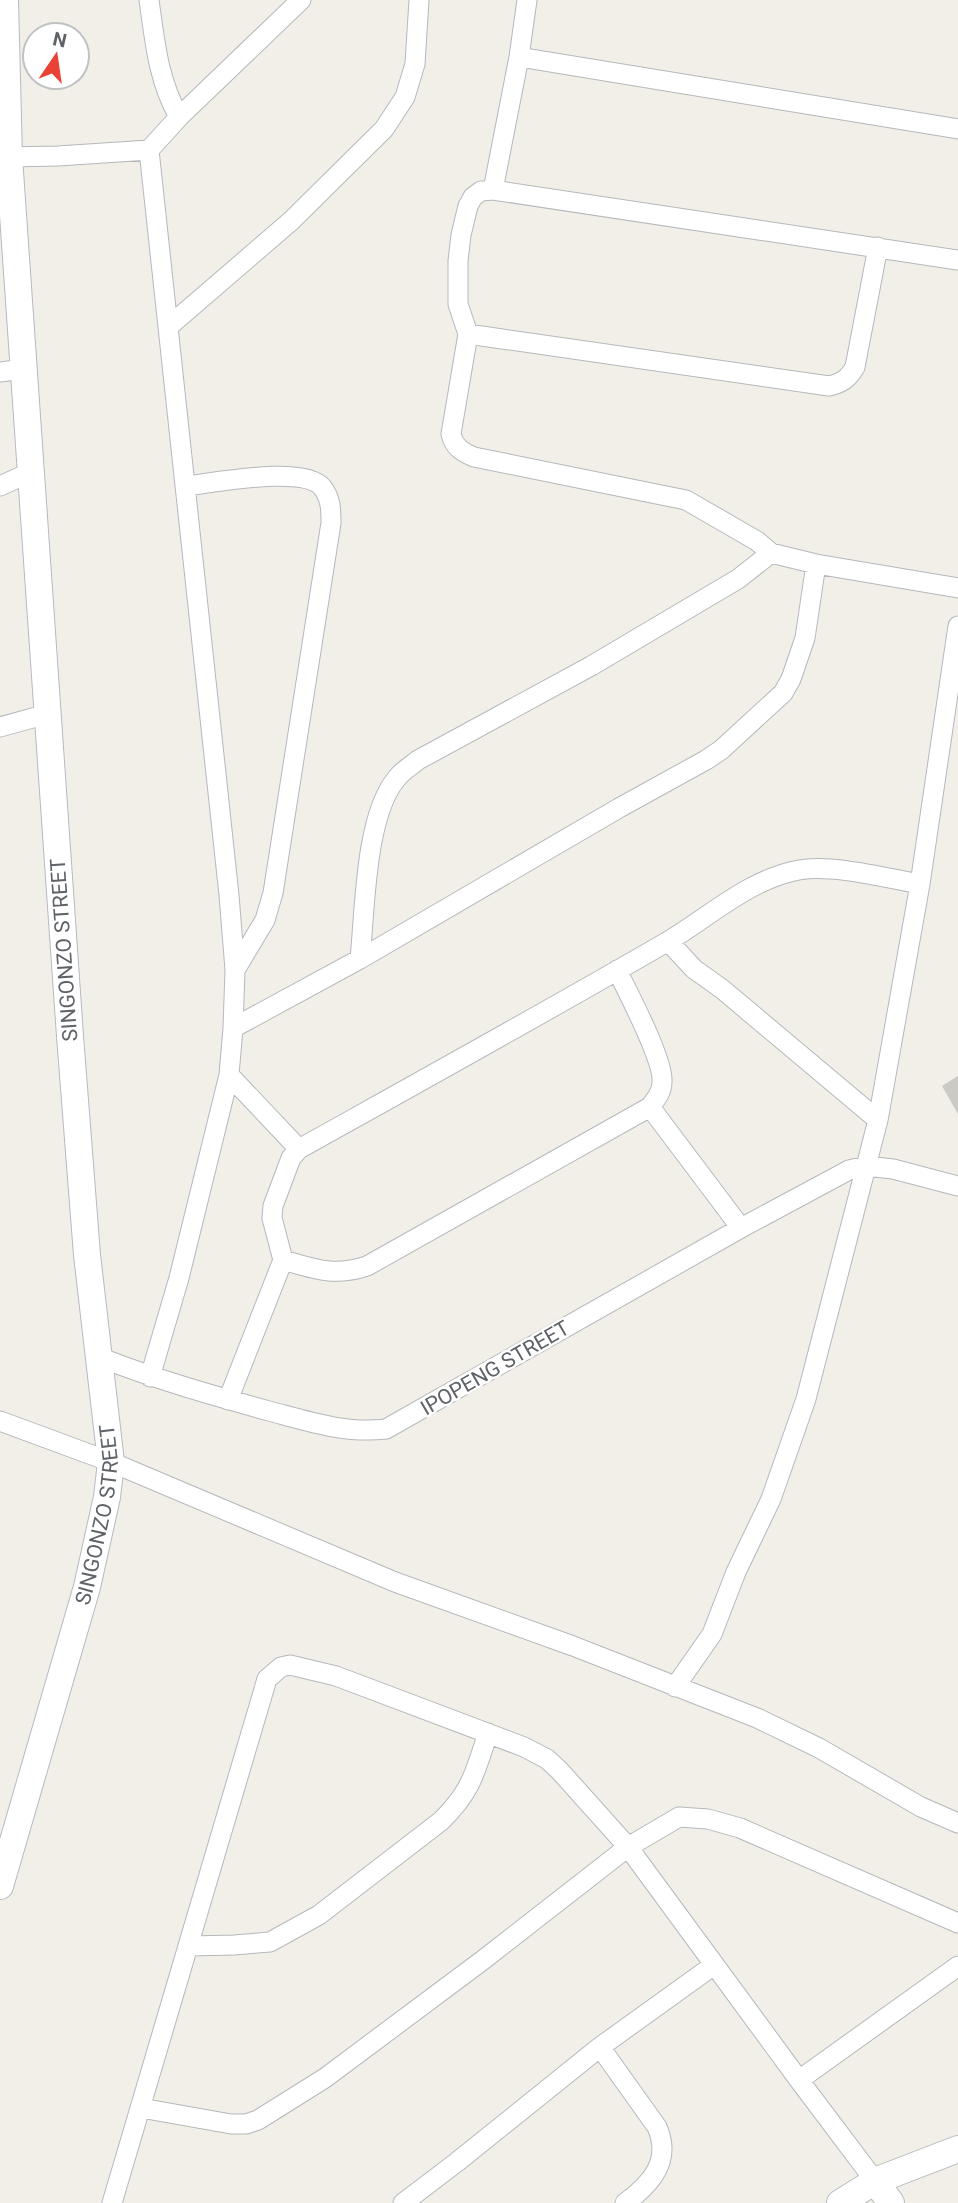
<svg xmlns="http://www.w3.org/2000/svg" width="958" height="2203" font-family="Roboto,sans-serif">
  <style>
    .building { fill: #cccac5 }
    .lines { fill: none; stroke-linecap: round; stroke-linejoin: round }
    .street-casing { stroke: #b5b8bc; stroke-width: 21 }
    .secondary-casing { stroke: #b6babf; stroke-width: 28 }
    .street { stroke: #fff; stroke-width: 19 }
    .secondary { stroke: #fff; stroke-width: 26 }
    .labels { text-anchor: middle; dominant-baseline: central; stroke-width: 5; stroke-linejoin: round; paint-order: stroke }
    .street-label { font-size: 21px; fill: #5f6368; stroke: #fff }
  </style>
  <rect width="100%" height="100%" fill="#f1efe8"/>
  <path class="building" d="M958 1076V1114L942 1086Z"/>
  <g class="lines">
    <g class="street-casing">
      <path id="street" d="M149 0C155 42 158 80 179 117
        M527 0 519 57 493 190 481 191 473 197 468 206 461 235 458 261V304L468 334 451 434C454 447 462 452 474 457L686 500 757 541 771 553
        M519 57 958 129
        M149 150 229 895 235 970 233 1028 229 1075 179 1278 150 1377
        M9 157 58 156 149 150 179 117 301 0
        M493 190 958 260
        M168 327 291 221 384 129 405 97 415 64 419 0
        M468 334 829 386C842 383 848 379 855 367L878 247
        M0 372 23 369
        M0 486 31 472
        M185 486C214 483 303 465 322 487 331 498 331 510 331 523L273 893 265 920 235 970
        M0 727 47 714
        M668 941 694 969 722 989 878 1120
        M360 959C365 910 365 815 397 778 402 771 411 766 418 760L591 666 738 579 771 553 816 564 958 588
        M233 1028 360 959 619 808 706 760 721 750 783 693 791 679 805 638 816 564
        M229 1075 299 1149
        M650 1107 741 1228
        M283 1260C315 1269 334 1277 367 1266L650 1107C656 1099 662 1092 662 1082 664 1060 628 993 617 970
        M99 1357C155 1379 211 1395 269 1411 307 1421 346 1434 386 1429L741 1228 849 1170 866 1166 893 1169 958 1186
        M228 1400 283 1260 272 1218 273 1206 291 1158 299 1149C421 1081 544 1013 665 943 708 918 749 879 799 870 833 864 886 878 920 884
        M0 1421 111 1462 395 1582 573 1646 757 1718 819 1748 921 1807 958 1823
        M675 1687 712 1634 736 1572 771 1499 806 1399 878 1120 920 884 958 626
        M190 1946 234 1945 270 1942 319 1915 441 1821C472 1791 475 1772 488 1733
        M600 2047 657 2127C672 2161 651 2184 625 2203
        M799 2080 958 1966
        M141 2108 231 2124H246L258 2120 325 2078 483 1960 628 1847 679 1817 708 1819 740 1828 958 1923
        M112 2203 267 1679 281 1667 290 1665 336 1676 524 1747 547 1759 559 1770 628 1847 799 2080 875 2181
        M403 2203 457 2162 600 2047 714 1965"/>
    </g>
    <g class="secondary-casing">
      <g id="secondary">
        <path id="s1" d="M0 1886 87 1587 107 1497 111 1462 87 1255 70 1036 9 157 5 0"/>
        <path d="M875 2181 891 2203"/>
        <path d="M840 2203 875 2181 958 2149"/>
      </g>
    </g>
    <use href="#street" class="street"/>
    <use href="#secondary" class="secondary"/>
  </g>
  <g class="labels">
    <g class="street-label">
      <text transform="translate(64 950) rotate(-94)">SINGONZO STREET</text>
      <text transform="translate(495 1368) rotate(-30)">IPOPENG STREET</text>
      <text stroke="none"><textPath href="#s1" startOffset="385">SINGONZO STREET</textPath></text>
    </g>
  </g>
  <g transform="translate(56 56) rotate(13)"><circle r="33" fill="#ffffff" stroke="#bfc1c3" stroke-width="2"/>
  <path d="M0-5L12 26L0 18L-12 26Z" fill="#ea4335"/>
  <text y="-10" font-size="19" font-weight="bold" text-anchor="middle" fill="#5f6368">N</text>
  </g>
</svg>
